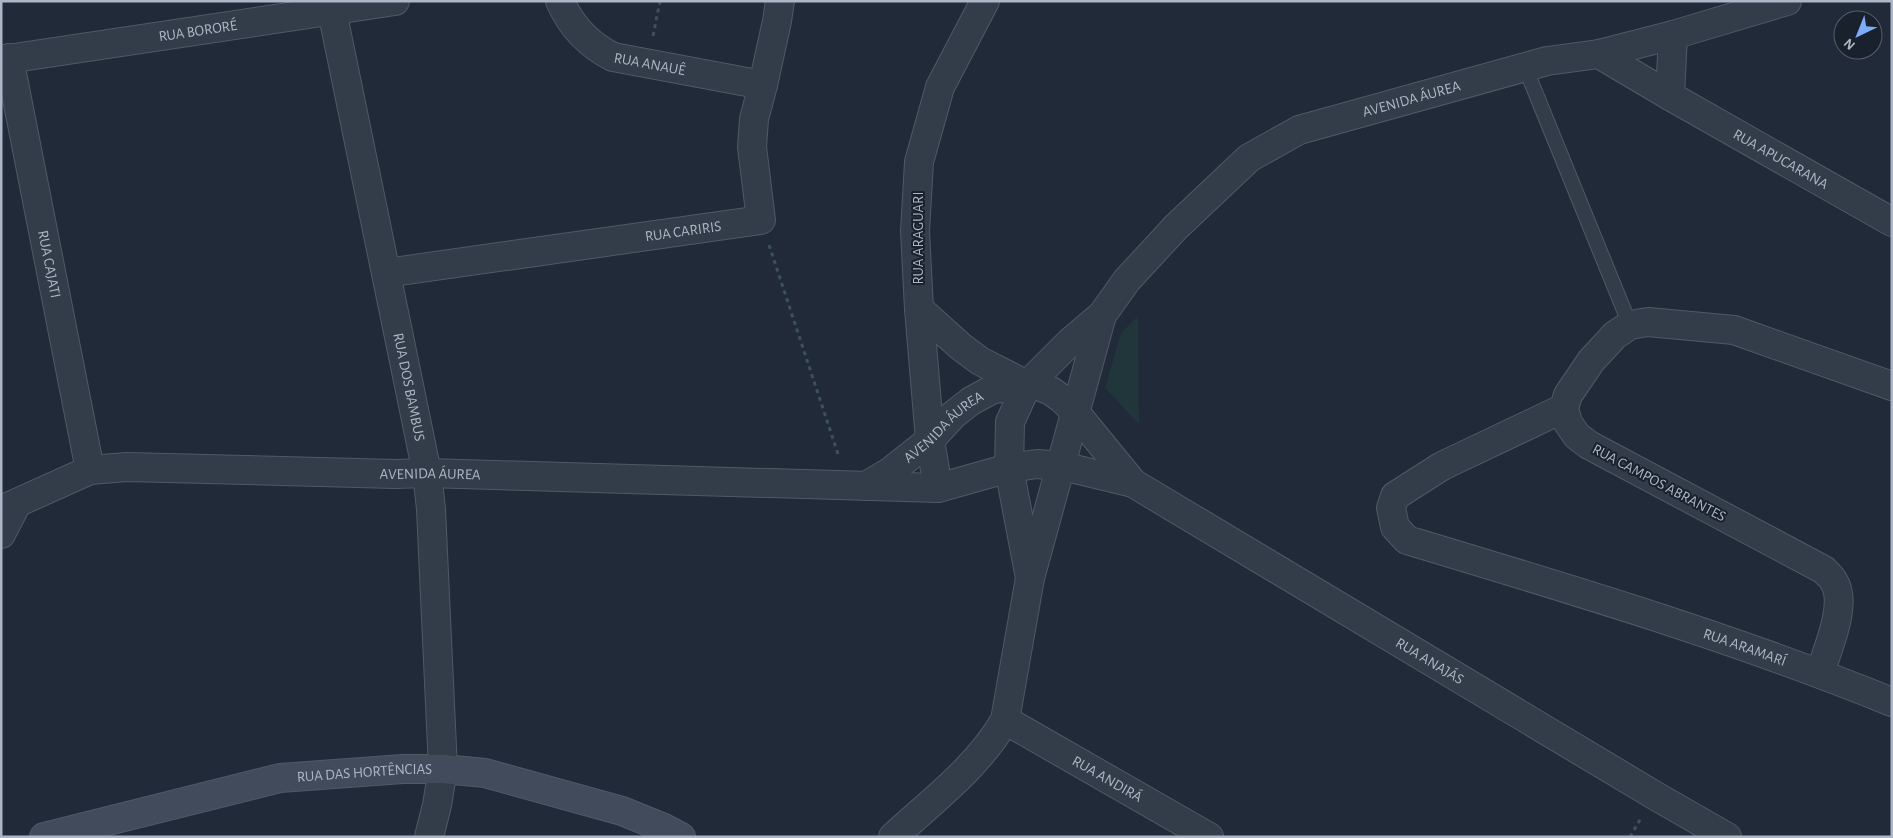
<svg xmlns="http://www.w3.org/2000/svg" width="1893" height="838" font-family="'Alegreya Sans',sans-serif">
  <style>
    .green { fill: #21363a }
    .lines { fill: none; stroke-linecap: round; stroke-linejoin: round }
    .service-casing { stroke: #515967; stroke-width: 16 }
    .minor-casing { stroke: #515967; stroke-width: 30 }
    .tertiary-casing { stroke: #515967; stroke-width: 30 }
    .secondary-casing { stroke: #515967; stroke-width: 30 }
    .path { stroke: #3c5254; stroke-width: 3; stroke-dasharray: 4 4; stroke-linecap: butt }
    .service { stroke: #333c49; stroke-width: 14 }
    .minor { stroke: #333c49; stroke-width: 28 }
    .tertiary { stroke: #333c49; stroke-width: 28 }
    .secondary { stroke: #414b5c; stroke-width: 28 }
    .labels { text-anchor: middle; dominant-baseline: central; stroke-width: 4; stroke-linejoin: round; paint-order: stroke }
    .street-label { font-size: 15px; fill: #adb6c6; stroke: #19212d }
  </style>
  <rect width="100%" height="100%" fill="#202a39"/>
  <path class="green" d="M1138 316 1139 424 1105 388 1121 333Z"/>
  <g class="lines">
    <g class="service-casing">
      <path id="service" d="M1525 67 1630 325"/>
    </g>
    <g class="minor-casing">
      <g id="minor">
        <path id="s1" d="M330 1 427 473 431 509 443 769 437 805 429 837"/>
        <path id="s2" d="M560 1C571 26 589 45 613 57L763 85"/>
        <path id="s3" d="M1599 54 1670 96 1892 222"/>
        <path id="s4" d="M9 58 90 470"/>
        <path id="s5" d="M1 60 395 1"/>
        <path d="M1670 96 1673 35"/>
        <path id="s6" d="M386 273 761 220 752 147 754 119 763 85 777 21 780 1"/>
        <path id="s7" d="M1564 408 1442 466 1395 496 1391 508 1395 527 1407 540C1570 589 1734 638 1892 702"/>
        <path d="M1075 412 1133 483"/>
        <path id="s8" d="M1062 466 1133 483 1654 795 1727 837"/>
        <path d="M938 488 930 440 919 309 915 231 919 162 940 87 985 1"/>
        <path d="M1 534 16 505"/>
        <path d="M1820 673C1827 650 1848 604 1834 582 1832 577 1827 574 1824 570L1589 445 1577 436 1568 423 1564 408 1568 395 1591 361 1615 335 1630 325 1648 322 1734 330 1892 386"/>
        <path id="s9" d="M1005 720 1209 837"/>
      </g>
    </g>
    <g class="tertiary-casing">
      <g id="tertiary">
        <path d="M919 309 960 346 980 361 1027 385"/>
        <path id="s10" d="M866 486 891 471 930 440 953 415 971 401 993 389 1036 385 1051 391 1062 399 1075 412"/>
        <path id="s11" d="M1 510 90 470 127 467 395 474 427 473 938 488 1009 468 1037 464 1062 466"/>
        <path id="s12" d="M1030 578 1009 468 1010 422 1027 385 1069 343 1102 315 1127 280 1176 227 1249 158 1299 130 1547 61 1599 54 1673 35 1787 1"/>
        <path d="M893 837C932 801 978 767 1005 720L1030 578 1102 315"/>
      </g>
    </g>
    <g class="secondary-casing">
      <g id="secondary">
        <path id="s13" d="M44 837 280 778 403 769H443L485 773 622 811 664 828 681 837"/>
      </g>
    </g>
    <path class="path" d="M653 36 660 1
      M769 245 839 457
      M1630 837 1641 818"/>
    <use href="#service" class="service"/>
    <use href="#minor" class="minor"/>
    <use href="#tertiary" class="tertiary"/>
    <use href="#secondary" class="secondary"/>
  </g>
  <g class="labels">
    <g class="street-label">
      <text stroke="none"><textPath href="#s5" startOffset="199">RUA BORORÉ</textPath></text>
      <text stroke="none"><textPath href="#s2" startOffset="116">RUA ANAUÊ</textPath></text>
      <text stroke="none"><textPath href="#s12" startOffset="691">AVENIDA ÁUREA</textPath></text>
      <text stroke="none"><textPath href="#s3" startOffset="210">RUA APUCARANA</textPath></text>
      <text stroke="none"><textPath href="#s6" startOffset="300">RUA CARIRIS</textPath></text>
      <text transform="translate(918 238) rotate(-90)">RUA ARAGUARI</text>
      <text stroke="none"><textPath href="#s4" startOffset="210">RUA CAJATI</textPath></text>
      <text stroke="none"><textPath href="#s1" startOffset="394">RUA DOS BAMBUS</textPath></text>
      <text stroke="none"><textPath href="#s10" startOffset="98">AVENIDA ÁUREA</textPath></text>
      <text stroke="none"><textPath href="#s11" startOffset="438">AVENIDA ÁUREA</textPath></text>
      <text transform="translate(1659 483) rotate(28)">RUA CAMPOS ABRANTES</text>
      <text stroke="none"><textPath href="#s7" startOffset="595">RUA ARAMARÍ</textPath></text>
      <text stroke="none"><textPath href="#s8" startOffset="419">RUA ANAJÁS</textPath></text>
      <text stroke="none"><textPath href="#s13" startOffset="328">RUA DAS HORTÊNCIAS</textPath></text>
      <text stroke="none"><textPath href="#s9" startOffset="118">RUA ANDIRÁ</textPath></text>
    </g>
  </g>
  <rect width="1893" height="838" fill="none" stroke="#adb6c6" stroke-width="5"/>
  <g transform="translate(1858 35) rotate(223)"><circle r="24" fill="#19212d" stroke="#545d6a"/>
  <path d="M0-4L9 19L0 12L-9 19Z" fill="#7cacfc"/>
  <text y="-8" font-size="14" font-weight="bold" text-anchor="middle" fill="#adb6c6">N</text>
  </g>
</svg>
